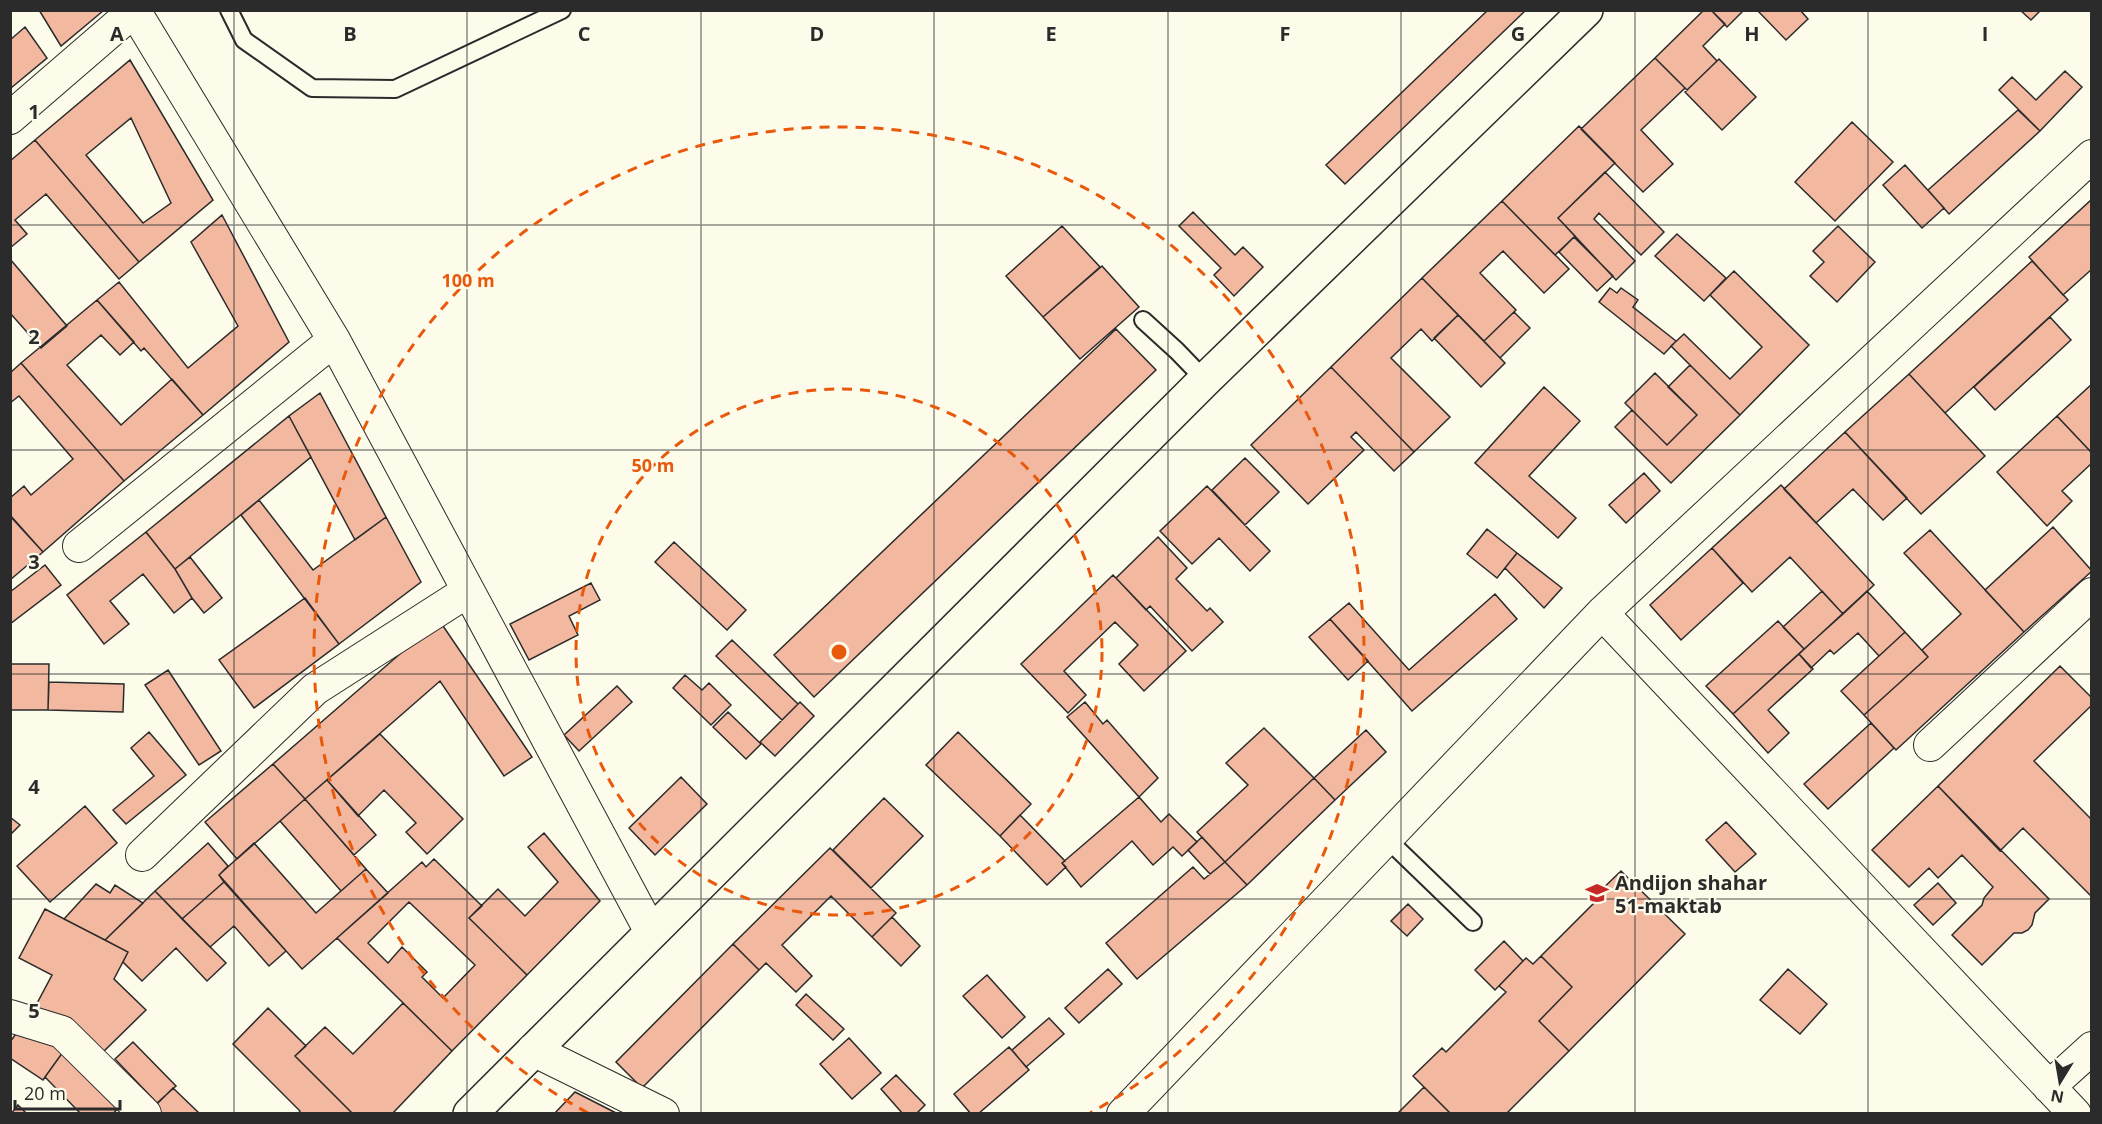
<svg xmlns="http://www.w3.org/2000/svg" width="2102" height="1124" font-family="'Open Sans',sans-serif">
  <style>
    .building { fill: #f2b8a0; stroke: #2b2b2b; stroke-width: 1.5; fill-rule: evenodd }
    .lines { fill: none; stroke-linecap: round; stroke-linejoin: round }
    .lane-casing { stroke: #2b2b2b; stroke-width: 20 }
    .street-casing { stroke: #2b2b2b; stroke-width: 34 }
    .secondary-casing { stroke: #2b2b2b; stroke-width: 36 }
    .lane { stroke: #fdfbea; stroke-width: 16 }
    .street { stroke: #fdfbea; stroke-width: 32 }
    .secondary { stroke: #fdfbea; stroke-width: 33 }
    .grid { fill: none; stroke: #2b2b2b; stroke-width: 1.5; stroke-opacity: 0.55 }
    .ring { fill: none; stroke: #e8590c; stroke-width: 3; stroke-dasharray: 10 8 }
    .labels { text-anchor: middle; dominant-baseline: central; stroke-width: 4.5; stroke-linejoin: round; paint-order: stroke }
    .poi-label { font-size: 20px; font-weight: bold; fill: #2b2b2b; stroke: #fdfbea; text-anchor: start }
    .grid-label { font-size: 20px; text-anchor: middle; font-weight: bold; fill: #2b2b2b; stroke: #fdfbea; stroke-width: 4.5; stroke-linejoin: round; paint-order: stroke }
    .centre { fill: #e8590c; stroke: #fdfbea; stroke-width: 3 }
    .ring-label { font-size: 18px; text-anchor: middle; font-weight: bold; fill: #e8590c; stroke: #fdfbea; stroke-width: 4.5; stroke-linejoin: round; paint-order: stroke }
  </style>
  <rect width="100%" height="100%" fill="#fdfbea"/>
  <path class="building" d="M39 10H103V11L61 46Z
    M1488 10H1526L1345 184 1326 165Z
    M1704 10H1711L1725 24 1703 46 1717 61 1687 90 1655 58Z
    M1711 10H1744L1727 27Z
    M1757 10H1800L1808 19 1786 40Z
    M2020 10H2041L2031 20Z
    M25 27 47 58 11 88 10 40Z
    M1655 58 1685 88 1641 130 1673 164 1643 192 1581 129Z
    M1719 59 1756 97 1722 130 1685 92Z
    M130 60 213 200 139 262 35 140ZM131 118 171 203 143 223 86 155Z
    M2065 71 2082 87 2040 131 1999 90 2012 77 2036 100Z
    M2018 110 2040 131 1949 214 1928 190Z
    M1852 122 1893 162 1835 221 1795 182Z
    M1579 126 1615 163 1558 218 1575 236 1555 255 1502 201Z
    M35 140 139 262 119 279 46 194 15 220 27 234 10 248V161Z
    M1905 165 1944 208 1922 228 1883 185Z
    M1605 172 1664 232 1641 255 1599 213 1594 219 1635 261 1616 280 1558 218Z
    M2091 200 2092 269 2063 295 2029 257Z
    M1502 201 1569 269 1544 293 1503 251 1480 273 1516 310 1484 341 1422 278Z
    M1193 212 1235 255 1243 247 1263 267 1234 296 1214 275 1221 268 1179 226Z
    M222 215 289 342 203 415 144 348 141 351 97 300 119 282 188 368 238 326 191 242Z
    M1062 226 1100 267 1043 317 1006 276Z
    M1838 226 1875 262 1837 302 1810 276 1824 262 1813 251Z
    M1677 234 1726 278 1704 301 1655 256Z
    M1574 237 1613 276 1597 291 1559 252Z
    M10 259 67 326 41 348 10 313Z
    M2032 261 2068 300 1945 413 1909 374Z
    M1102 266 1139 307 1080 359 1043 317Z
    M1734 271 1809 345 1740 415 1671 346 1684 334 1730 379 1762 347 1710 295Z
    M1422 278 1458 315 1432 341 1421 329 1391 358 1450 417 1414 452 1331 367Z
    M1610 288 1617 293 1621 288 1638 300 1633 307 1676 341 1664 354 1599 302Z
    M97 300 134 342 120 355 101 335 67 365 121 425 172 379 203 415 124 481 21 363Z
    M1514 312 1530 328 1500 358 1484 341Z
    M1458 315 1505 363 1481 387 1434 338Z
    M2050 317 2071 340 1995 410 1974 387Z
    M1116 329 1156 370 814 697 774 655Z
    M21 363 124 481 43 552 10 515V498L24 486 31 495 73 459 19 396 10 403V373Z
    M1690 365 1740 415 1671 483 1615 427 1632 410 1667 445 1697 415 1668 387Z
    M1331 367 1414 452 1394 471 1356 432 1351 437 1364 450 1308 504 1251 445Z
    M1655 373 1697 415 1667 445 1625 403Z
    M1909 374 1985 456 1921 514 1845 432Z
    M2092 384V450L2090 451 2057 416Z
    M1544 387 1580 421 1529 476 1576 518 1558 538 1475 463Z
    M320 393 386 517 355 540 289 416Z
    M289 416 311 457 175 569 146 532Z
    M2057 416 2092 453V463L2062 491 2072 501 2047 526 1997 472Z
    M1845 432 1907 498 1883 520 1853 489 1816 523 1784 489Z
    M1245 458 1279 492 1245 525 1212 490Z
    M1644 473 1660 491 1626 523 1609 505Z
    M1781 485 1874 585 1843 614 1790 557 1752 592 1712 548Z
    M1207 486 1270 551 1250 571 1219 538 1192 564 1160 531Z
    M259 500 313 570 386 517 421 582 339 644 241 515Z
    M10 516 43 552 10 580Z
    M2053 527 2092 571 2024 632 1985 590Z
    M1487 529 1517 553 1497 578 1467 554Z
    M1930 530 2024 632 1896 750 1864 715 1928 657 1922 650 1961 614 1904 553Z
    M146 532 175 569 192 598 174 613 143 574 110 601 129 624 104 644 67 595Z
    M1158 537 1187 568 1176 579 1207 611 1210 608 1223 622 1192 651 1150 606 1146 610 1116 578Z
    M674 542 746 610 727 630 655 562Z
    M1712 548 1743 583 1681 640 1650 605Z
    M1517 553 1562 588 1544 608 1505 568Z
    M190 557 222 598 204 613 192 598 175 569Z
    M45 565 61 585 10 624V592Z
    M1113 575 1186 651 1144 691 1119 664 1138 645 1115 622 1064 671 1086 695 1068 713 1021 664Z
    M591 583 600 600 569 616 578 635 529 660 510 624Z
    M1822 591 1843 614 1804 649 1783 627Z
    M1867 591 1905 632 1879 656 1858 633 1834 654 1830 650 1811 668 1799 654Z
    M1495 594 1517 619 1412 711 1330 619 1349 603 1409 670Z
    M305 598 339 644 254 708 219 660Z
    M1330 619 1368 661 1348 680 1309 637Z
    M439 620 532 757 504 776 440 681 305 799 273 764Z
    M1778 621 1804 649 1733 714 1706 686Z
    M1905 632 1928 657 1864 715 1841 691Z
    M732 640 798 704 782 720 716 656Z
    M1799 654 1813 669 1768 710 1789 733 1768 753 1733 714Z
    M10 664H49L48 710H10Z
    M2060 666 2092 698V705L2034 761 2092 820V897L2023 828 2000 851 1938 786Z
    M168 670 221 751 199 765 145 685Z
    M685 675 702 690 709 683 731 705 711 725 673 688Z
    M49 682 124 684 123 712 48 710Z
    M617 686 632 702 579 751 564 735Z
    M800 702 814 716 775 756 760 742Z
    M1085 702 1103 724 1107 720 1158 778 1139 797 1067 717Z
    M728 712 761 744 746 759 713 727Z
    M1871 723 1894 748 1828 809 1804 784Z
    M1264 728 1314 778 1225 862 1197 832 1248 785 1226 763Z
    M1366 730 1386 752 1335 800 1314 778Z
    M149 732 186 775 126 824 113 810 154 776 131 748Z
    M958 732 1031 804 1000 836 926 765Z
    M380 734 463 819 427 854 406 832 416 823 384 790 358 816 327 780Z
    M273 764 305 799 237 859 205 822Z
    M681 777 707 804 655 855 629 828Z
    M1314 778 1335 800 1247 885 1225 862Z
    M327 780 376 835 354 855 305 799Z
    M1938 786 2049 899 2035 913 2032 925 2028 930 2022 933H2014L1982 965 1952 935 1982 905 1984 898 1993 887 1962 855 1938 878 1929 868 1909 887 1872 850Z
    M1139 797 1161 822 1169 814 1197 842 1182 856 1173 847 1153 865 1132 841 1081 887 1062 863Z
    M884 798 923 836 871 888 833 850Z
    M305 799 366 869 341 891 280 821Z
    M85 806 117 843 50 902 17 866Z
    M1020 815 1065 861 1062 863 1066 867 1047 885 1000 836Z
    M10 817 20 825 10 835Z
    M1726 822 1756 854 1735 872 1706 840Z
    M544 833 600 901 527 975 469 918 498 889 525 916 558 882 528 847Z
    M1202 837 1225 862 1210 874 1188 850Z
    M208 843 228 866 219 875 224 882 182 919 155 891Z
    M254 843 316 913 366 869 388 893 302 969 219 875Z
    M830 848 896 913 872 937 831 896 782 945 812 976 796 992 766 963 759 970 733 944Z
    M434 859 482 906 469 918 527 975 452 1051 337 938 422 862 426 867ZM409 902 475 965 443 998 422 977 427 972 402 947 388 963 368 943Z
    M1225 862 1247 885 1137 979 1106 943 1193 867 1204 879Z
    M1621 871 1685 934 1569 1051 1539 1021 1572 987 1541 956 1598 899 1595 896Z
    M224 882 286 951 269 966 234 926 210 947 182 919Z
    M1938 883 1956 903 1933 925 1914 905Z
    M96 884 110 893 115 885 143 903 105 940 64 919Z
    M155 891 226 963 207 981 176 948 142 981 123 962 128 952 105 940Z
    M1408 904 1423 919 1407 936 1391 921Z
    M45 909 128 952 114 979 146 1010 103 1052 34 1009 52 975 19 958Z
    M892 917 920 946 901 966 872 937Z
    M1504 941 1523 961 1495 990 1475 970Z
    M733 944 759 970 642 1088 616 1062Z
    M1541 956 1572 987 1539 1021 1569 1051 1506 1114H1451L1413 1076 1442 1048 1446 1052 1506 992 1499 986 1526 958 1533 964Z
    M1108 969 1122 984 1079 1023 1065 1008Z
    M1788 969 1827 1004 1800 1034 1760 1000Z
    M987 975 1025 1017 1002 1038 963 996Z
    M806 994 844 1029 833 1040 796 1005Z
    M403 1003 452 1051 392 1114H353L295 1056 325 1027 353 1054Z
    M268 1008 306 1046 295 1056 353 1114H298L300 1111 233 1044Z
    M1049 1018 1064 1034 1026 1067 1012 1050Z
    M23 1024 63 1052 43 1080 10 1058V1042Z
    M849 1038 881 1073 852 1099 820 1064Z
    M133 1042 176 1086 157 1103 115 1059Z
    M1009 1047 1029 1070 978 1114H971L954 1094Z
    M63 1052 118 1108 113 1114H81L45 1077Z
    M896 1075 925 1105 916 1114H903L881 1089Z
    M1424 1087 1451 1114H1397Z
    M173 1088 200 1114H158L153 1108Z
    M575 1092 618 1114H554Z
    M18 1105 27 1114H11Z"/>
  <g class="lines">
    <g class="lane-casing">
      <path id="lane" d="M229 10 244 40 312 88 395 89 562 10
        M1143 320 1177 351 1205 380
        M1386 838 1473 922"/>
    </g>
    <g class="street-casing">
      <path id="street" d="M134 10 334 340 651 932
        M10 118 134 11
        M79 546 334 340
        M1602 613 2075 1114
        M1930 745 2092 594
        M142 855 315 689 468 591
        M10 1016 62 1032 145 1114
        M533 1050 663 1114
        M2049 1087 2092 1048
        M1123 1114 1602 613 2092 156"/>
    </g>
    <g class="secondary-casing">
      <path id="secondary" d="M470 1114 1205 380 1586 10"/>
    </g>
    <use href="#lane" class="lane"/>
    <use href="#street" class="street"/>
    <use href="#secondary" class="secondary"/>
  </g>
  <path class="grid" d="M234 10V1114M467 10V1114M701 10V1114M934 10V1114M1168 10V1114M1401 10V1114M1635 10V1114M1868 10V1114M10 225H2092M10 450H2092M10 674H2092M10 899H2092"/>
  <g class="ring">
    <circle cx="839" cy="652" r="263"/>
    <path d="M588 1113A525 525 0 1 1 1090 1113"/>
  </g>
  <defs>
    <g id="school-bare" transform="scale(1.8)"><path d="M0-5L7-2L0 1L-7-2ZM-4 1L0 2.5L4 1V4Q0 6-4 4Z" fill="#c62828" stroke="#fdfbea" stroke-width="2.5" paint-order="stroke"/></g>
  </defs>
  <g fill-rule="evenodd">
    <use href="#school-bare" x="1597" y="893"/>
  </g>
  <g class="labels">
    <g class="poi-label">
      <text x="1615" y="882">Andijon shahar<tspan x="1615" dy="23">51-maktab</tspan></text>
    </g>
  </g>
  <g class="grid-label">
    <text x="117" y="41">A</text>
    <text x="350" y="41">B</text>
    <text x="584" y="41">C</text>
    <text x="817" y="41">D</text>
    <text x="1051" y="41">E</text>
    <text x="1285" y="41">F</text>
    <text x="1518" y="41">G</text>
    <text x="1752" y="41">H</text>
    <text x="1985" y="41">I</text>
    <text x="34" y="119">1</text>
    <text x="34" y="344">2</text>
    <text x="34" y="569">3</text>
    <text x="34" y="794">4</text>
    <text x="34" y="1018">5</text>
  </g>
  <circle cx="839" cy="652" r="9" class="centre"/>
  <g class="ring-label">
    <text x="468" y="287">100 m</text>
    <text x="653" y="472">50 m</text>
  </g>
  <rect width="2102" height="1124" fill="none" stroke="#2b2b2b" stroke-width="24"/>
  <g transform="translate(2060 1082) rotate(191)" stroke="#fdfbea" stroke-width="4.5" paint-order="stroke">
  <path d="M0-4.5L10 22L0 15L-10 22Z" fill="#2b2b2b"/>
  <text y="-9" font-size="16" font-weight="bold" text-anchor="middle" fill="#2b2b2b">N</text>
  </g>
  <path d="M15 1100v9h105v-9" fill="none" stroke="#2b2b2b" stroke-width="3"/>
  <text x="24" y="1100" font-size="18" fill="#2b2b2b" stroke="#fdfbea" stroke-width="4.5" paint-order="stroke">20 m</text>
</svg>
